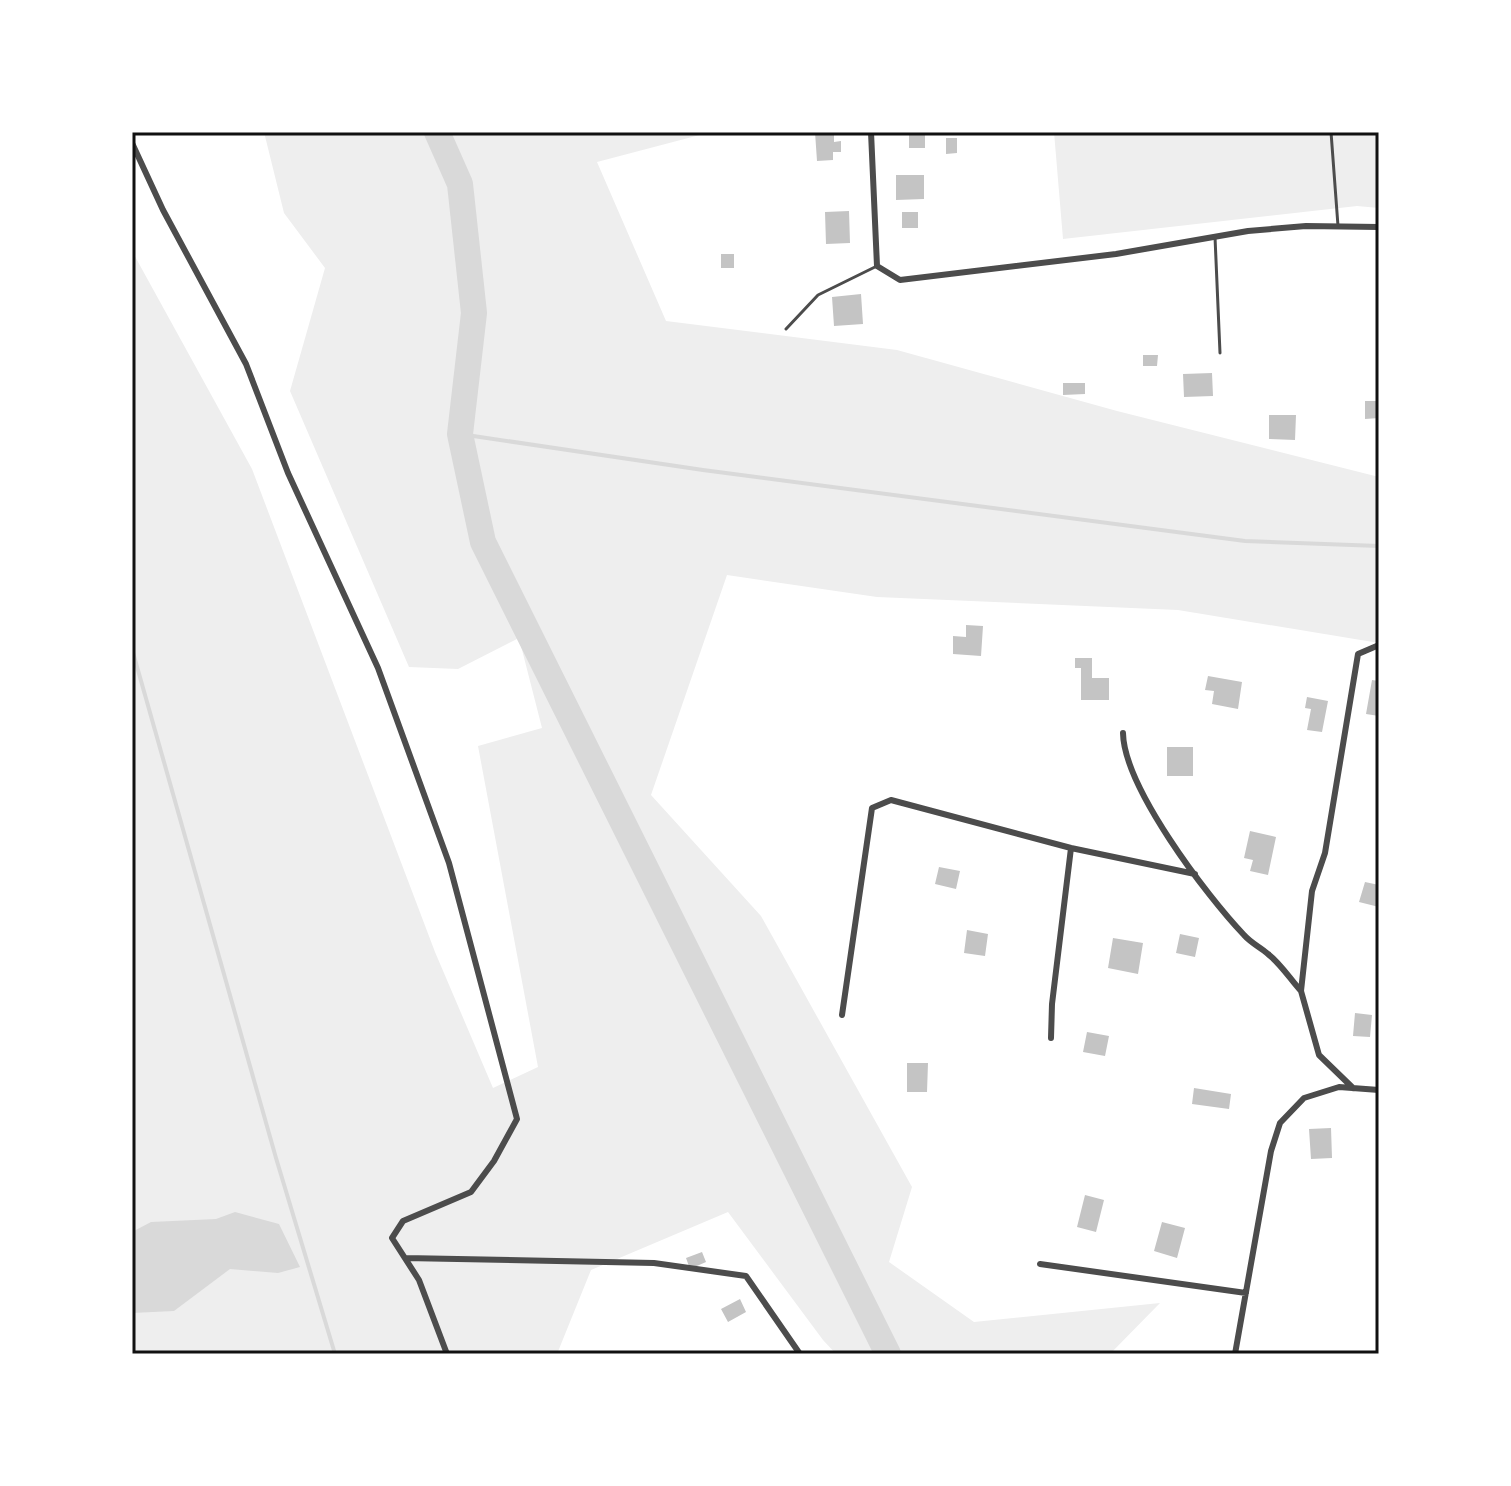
<svg xmlns="http://www.w3.org/2000/svg" width="1511" height="1486" font-family="Arial,sans-serif">
  <style>
    .green { fill: #eee }
    .water { fill: #d9d9d9 }
    .lines { fill: none; stroke-linecap: round; stroke-linejoin: round }
    .stream { stroke: #d9d9d9; stroke-width: 4 }
    .river { stroke: #d9d9d9; stroke-width: 26 }
    .building { fill: #c4c4c4 }
    .service { stroke: #4c4c4c; stroke-width: 3 }
    .minor { stroke: #4c4c4c; stroke-width: 6 }
    .neatline { fill: none; stroke: #111; stroke-width: 3 }
  </style>
  <rect width="100%" height="100%" fill="#fff"/>
  <path class="green" d="M264 132H711L597 162 666 321 897 350 1117 411 1379 477V643L1178 610 877 597 727 575 651 795 761 916 912 1187 889 1262 974 1322 1160 1303 1110 1354H836L823 1340 728 1212 591 1270 557 1354H132V251L252 469 435 952 493 1088 538 1067 478 746 542 728 519 638 458 669 409 667 290 391 325 268 284 213Z
    M1054 132H1379V208L1357 206 1063 239Z"/>
  <path class="water" d="M235 1212 279 1224 300 1267 278 1273 230 1269 174 1311 132 1313V1232L151 1222 216 1219Z"/>
  <g class="lines">
    <path class="stream" d="M460 434 703 470 1245 541 1379 546
      M132 649 276 1158 335 1354"/>
    <path class="river" d="M437 132 460 184 474 313 460 434 483 542 888 1354"/>
  </g>
  <path class="building" d="M815 132H834V142L841 141V152H833V160L817 161Z
    M909 132H925V148H909Z
    M946 138H957V153L946 154Z
    M896 175H924V199L896 200Z
    M849 211 850 243 826 244 825 212Z
    M902 212H918V228H902Z
    M721 254H734V268H721Z
    M861 294 863 324 834 326 832 297Z
    M1143 355H1158L1157 366H1143Z
    M1212 373 1213 396 1184 397 1183 374Z
    M1063 383H1085V394L1063 395Z
    M1365 401H1379V418L1365 419Z
    M1269 415H1296L1295 440 1269 439Z
    M966 625 983 626 981 656 953 654V636L966 637Z
    M1075 658H1092V678H1109V700H1081V668H1075Z
    M1208 676 1242 682 1238 709 1212 704 1214 691 1205 690Z
    M1372 680 1379 681V716L1366 714Z
    M1307 697 1328 701 1322 732 1307 730 1311 709 1305 708Z
    M1167 747H1193V776H1167Z
    M1250 831 1276 837 1268 875 1250 871 1253 860 1244 858Z
    M939 867 960 871 956 889 935 884Z
    M1365 882 1379 885V907L1359 902Z
    M967 930 988 934 985 956 964 953Z
    M1180 934 1199 938 1195 957 1176 953Z
    M1113 938 1143 943 1138 974 1108 968Z
    M1355 1013 1372 1015 1370 1037 1353 1036Z
    M1087 1032 1109 1036 1105 1056 1083 1052Z
    M907 1063H928L927 1092H907Z
    M1194 1088 1231 1094 1229 1109 1192 1104Z
    M1331 1128 1332 1158 1311 1159 1309 1129Z
    M1085 1195 1104 1200 1096 1232 1077 1227Z
    M1162 1222 1185 1228 1177 1258 1154 1251Z
    M702 1252 706 1262 690 1269 686 1258Z
    M740 1299 746 1312 728 1322 721 1309Z"/>
  <g class="lines">
    <path class="service" d="M1331 132 1338 226
      M1215 237 1220 353
      M786 329 818 295 877 266"/>
    <path class="minor" d="M871 132 877 266 900 280 1116 254 1248 231 1306 226 1379 227
      M132 143 163 210 246 364 288 473 378 668 449 863 517 1119 494 1161 471 1192 403 1221 392 1238 419 1280 447 1354
      M1123 733C1124 787 1206 895 1244 935 1251 943 1260 947 1268 954 1281 964 1290 979 1301 991
      M842 1015 872 808 891 800 1071 848 1195 874
      M1051 1038 1052 1004 1071 848
      M1353 1088 1319 1055 1301 991 1312 891 1325 853 1358 654 1379 645
      M405 1258 654 1263 746 1276 800 1354
      M1040 1264 1246 1293
      M1235 1354 1271 1151 1280 1123 1304 1098 1339 1087 1379 1090"/>
  </g>
  <rect width="1511" height="1486" fill="none" stroke="#ffffff" stroke-width="268"/>
  <rect x="134" y="134" width="1243" height="1218" class="neatline"/>
</svg>
